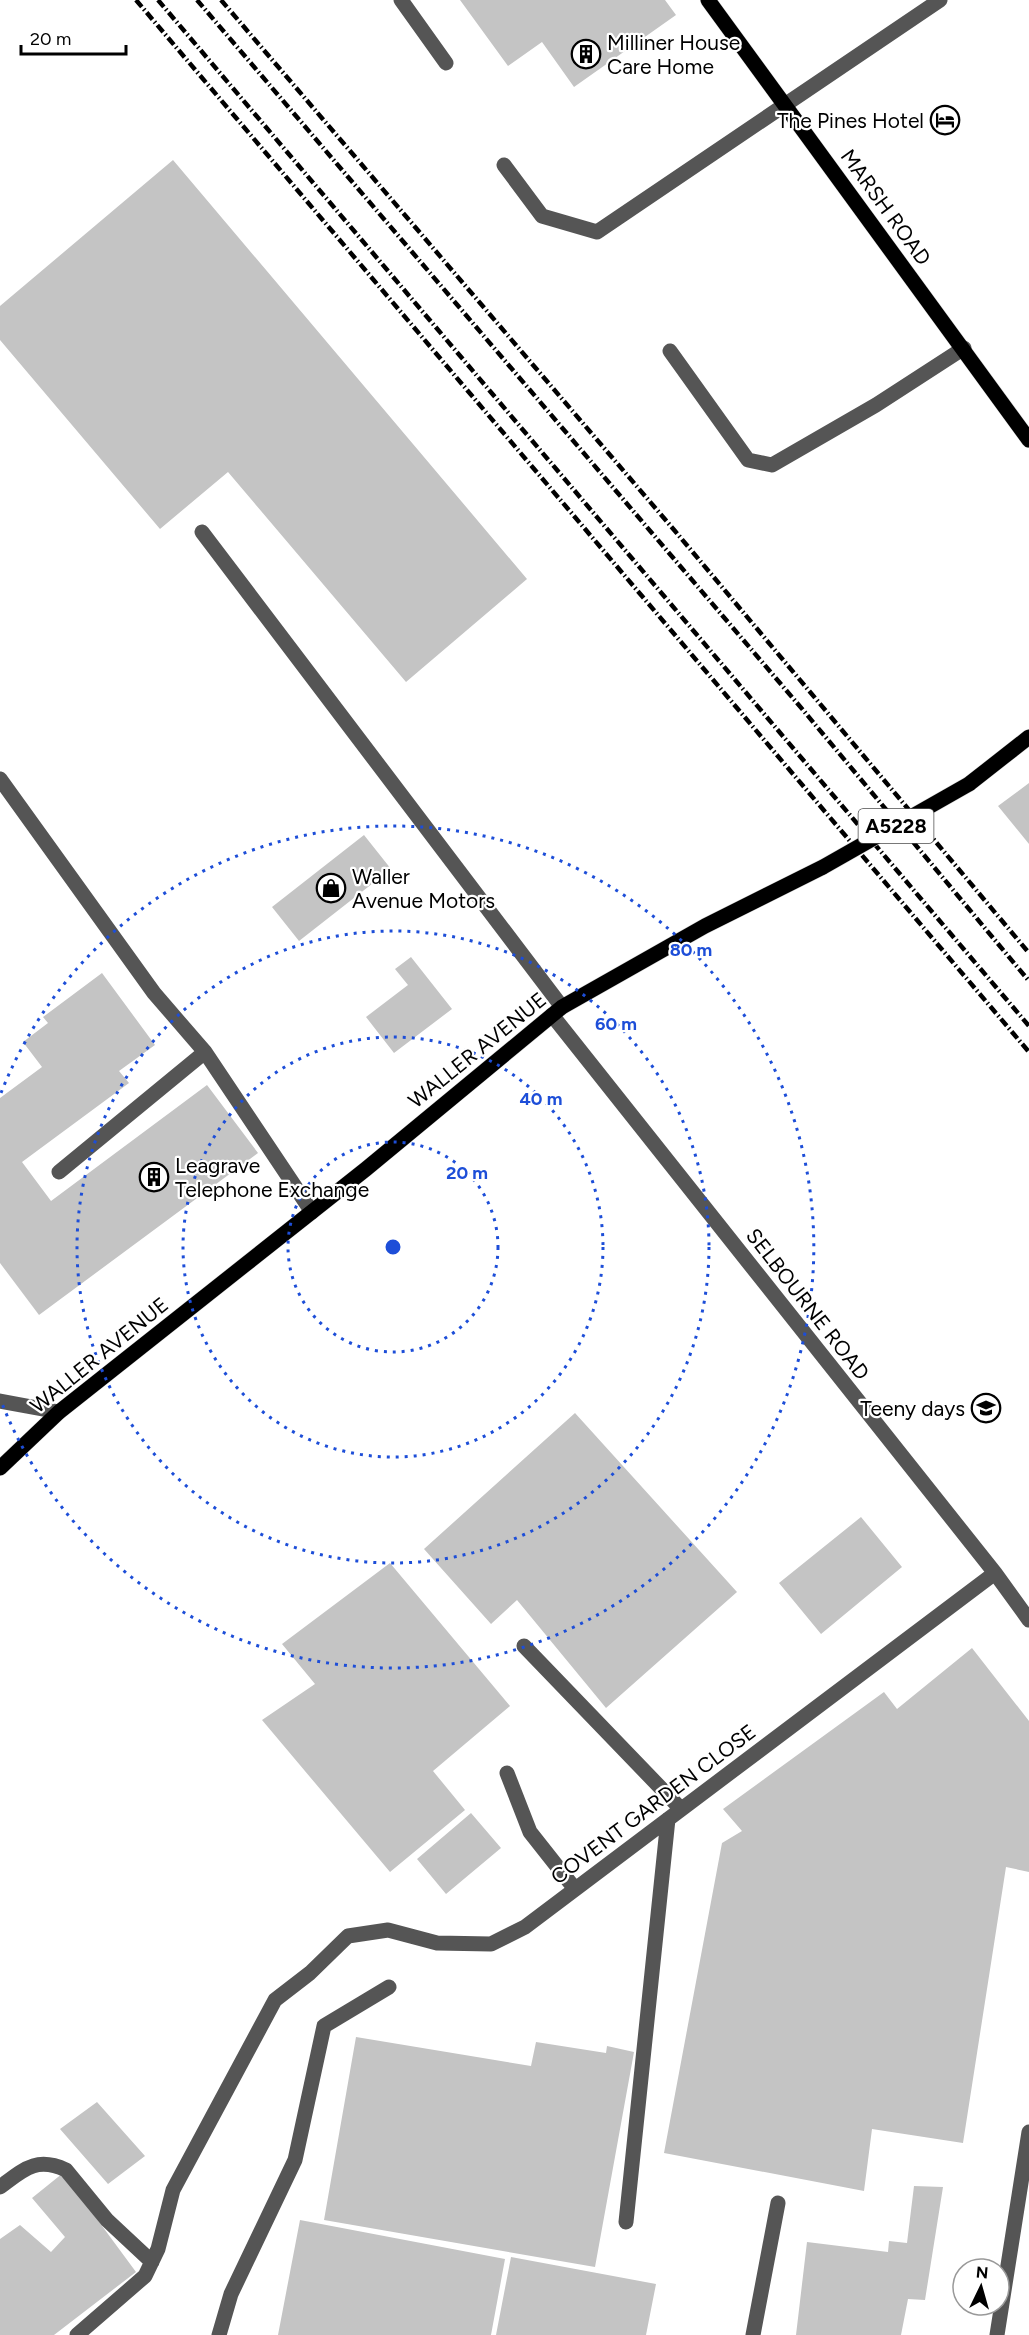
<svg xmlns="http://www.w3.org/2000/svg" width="1029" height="2335" font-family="Figtree,sans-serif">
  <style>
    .building { fill: #c4c4c4 }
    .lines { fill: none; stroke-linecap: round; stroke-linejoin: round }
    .major-casing { stroke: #dbdbdb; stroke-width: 16 }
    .minor { stroke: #555; stroke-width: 15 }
    .major { stroke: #000; stroke-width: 15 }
    .rail { stroke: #000; stroke-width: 4.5; stroke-dasharray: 9 3 1.5 3; stroke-linecap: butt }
    .major-bridge-casing { stroke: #dbdbdb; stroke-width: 16; stroke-linecap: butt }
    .major-bridge { stroke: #000; stroke-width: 15 }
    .ring { fill: none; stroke: #1d4ed8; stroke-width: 3; stroke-dasharray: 3 6 }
    .labels { text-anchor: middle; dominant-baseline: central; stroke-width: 4.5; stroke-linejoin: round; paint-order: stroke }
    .shield { fill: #fff; stroke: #4c4c4c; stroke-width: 1.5 }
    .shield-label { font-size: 20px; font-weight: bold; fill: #000 }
    .poi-label { font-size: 21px; fill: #000; stroke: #fff; text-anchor: start }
    .street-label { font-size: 21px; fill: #000; stroke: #fff }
    .centre { fill: #1d4ed8; stroke: #fff; stroke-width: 3 }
    .ring-label { font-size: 18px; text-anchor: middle; font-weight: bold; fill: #1d4ed8; stroke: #fff; stroke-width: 4.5; stroke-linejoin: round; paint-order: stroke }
  </style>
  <rect width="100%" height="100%" fill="#fff"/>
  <path class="building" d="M460 0H665L676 15 574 87 542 42 508 66Z
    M173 160 527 579 406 682 228 472 160 529 0 340V306Z
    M1029 783V844L998 806Z
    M364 835 391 869 299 941 272 907Z
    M411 957 452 1009 394 1053 366 1017 408 985 395 969Z
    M102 973 155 1045 119 1071 129 1083 22 1162 51 1201 207 1085 258 1153 39 1315 0 1263V1098L42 1067 23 1042 48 1023 43 1017Z
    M575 1413 737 1592 606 1708 517 1600 491 1624 424 1549Z
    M861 1517 902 1567 821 1634 779 1583Z
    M390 1563 510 1706 433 1771 465 1810 390 1872 262 1720 315 1684 282 1644Z
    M972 1648 1029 1721V1872L1006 1867 963 2143 872 2129 864 2191 664 2153 722 1843 742 1831 723 1809 884 1692 897 1709Z
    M471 1813 501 1848 446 1894 417 1859Z
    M356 2037 531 2066 536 2042 606 2053 607 2046 634 2052 595 2267 324 2220Z
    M97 2102 145 2156 108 2184 60 2129Z
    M63 2173 136 2272 54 2335H0V2239L20 2225 51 2252 65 2237 32 2198Z
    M914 2186 943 2187 925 2300 908 2299 901 2335H796L807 2242 888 2252 889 2241 907 2243Z
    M300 2220 505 2259 491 2335H278Z
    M511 2257 656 2284 646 2335H496Z"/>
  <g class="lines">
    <g class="major-casing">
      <path id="major" d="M708 0 1029 440
        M969 784 1029 737
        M0 1468 59 1412 366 1169 562 1007 705 926 823 867"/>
    </g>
    <path class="minor" d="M401 0 446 63
      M504 165 542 216 597 232 940 0
      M670 351 748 460 772 465 876 405 964 348
      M202 532 562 1007
      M0 779 154 993 205 1052 312 1212
      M552 1015 995 1573 1029 1620
      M59 1172 205 1052
      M0 1401 59 1412
      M524 1646 681 1809
      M507 1773 530 1832 575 1889
      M0 2187C23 2170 36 2156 66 2170L107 2220 152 2262
      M626 2222 668 1819
      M77 2335 145 2276 158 2249 173 2190 275 2000 310 1973 348 1936 388 1930 437 1943 491 1944 525 1927 995 1573
      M219 2335 231 2294 295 2160 324 2026 389 1987
      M753 2335 778 2203
      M997 2335 1029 2132"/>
    <use href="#major" class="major"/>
    <path class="rail" d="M136 0 1029 1052
      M158 0 1029 1026
      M197 0 803 710 1029 981
      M221 0 675 531 1029 953"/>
    <g class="major-bridge-casing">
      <path id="major-bridge" d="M823 867 969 784"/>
    </g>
    <use href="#major-bridge" class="major-bridge"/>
  </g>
  <g class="ring">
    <circle cx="393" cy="1247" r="105"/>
    <circle cx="393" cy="1247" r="210"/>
    <circle cx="393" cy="1247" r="316"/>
    <path d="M1 1093A421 421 0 1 1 1 1401"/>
  </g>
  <defs>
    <g id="building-ring" transform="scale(1.5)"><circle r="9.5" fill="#fff" stroke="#000" stroke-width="1.5"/><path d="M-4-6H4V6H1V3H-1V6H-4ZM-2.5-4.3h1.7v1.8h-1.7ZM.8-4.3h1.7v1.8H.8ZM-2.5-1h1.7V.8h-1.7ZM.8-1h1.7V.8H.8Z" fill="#000"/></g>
    <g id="hotel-ring" transform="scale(1.5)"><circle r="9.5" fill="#fff" stroke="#000" stroke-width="1.5"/><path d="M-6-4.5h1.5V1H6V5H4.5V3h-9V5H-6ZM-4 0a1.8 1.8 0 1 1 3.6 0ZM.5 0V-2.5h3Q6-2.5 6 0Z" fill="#000"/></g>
    <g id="shop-ring" transform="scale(1.5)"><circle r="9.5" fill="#fff" stroke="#000" stroke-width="1.5"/><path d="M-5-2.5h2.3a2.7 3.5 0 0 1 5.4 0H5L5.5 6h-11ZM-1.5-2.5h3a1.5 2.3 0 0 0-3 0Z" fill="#000"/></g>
    <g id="school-ring" transform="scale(1.5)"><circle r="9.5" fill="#fff" stroke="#000" stroke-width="1.5"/><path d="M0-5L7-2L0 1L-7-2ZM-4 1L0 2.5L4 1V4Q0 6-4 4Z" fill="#000"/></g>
  </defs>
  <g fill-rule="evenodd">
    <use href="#building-ring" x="586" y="54"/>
    <use href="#hotel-ring" x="945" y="120"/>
    <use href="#shop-ring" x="331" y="888"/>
    <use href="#building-ring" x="154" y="1177"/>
    <use href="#school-ring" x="986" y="1408"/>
  </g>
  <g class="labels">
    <rect class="shield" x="858.5" y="809" width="75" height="34" rx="4.5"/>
    <g class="shield-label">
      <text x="896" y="826">A5228</text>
    </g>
    <g class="poi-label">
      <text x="607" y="42">Milliner House<tspan x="607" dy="24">Care Home</tspan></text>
      <text x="924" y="120" text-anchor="end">The Pines Hotel</text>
      <text x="352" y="876">Waller<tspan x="352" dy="24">Avenue Motors</tspan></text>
      <text x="175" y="1165">Leagrave<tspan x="175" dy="24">Telephone Exchange</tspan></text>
      <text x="965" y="1408" text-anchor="end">Teeny days</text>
    </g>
    <g class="street-label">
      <text transform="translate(886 207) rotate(54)">MARSH ROAD</text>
      <text transform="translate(477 1050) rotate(-39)">WALLER AVENUE</text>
      <text transform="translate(808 1304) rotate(52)">SELBOURNE ROAD</text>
      <text transform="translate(99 1355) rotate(-39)">WALLER AVENUE</text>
      <text transform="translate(653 1804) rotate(-37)">COVENT GARDEN CLOSE</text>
    </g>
  </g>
  <circle cx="393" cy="1247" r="9" class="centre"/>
  <g class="ring-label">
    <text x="691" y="956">80 m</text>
    <text x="616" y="1030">60 m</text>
    <text x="541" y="1105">40 m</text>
    <text x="467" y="1179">20 m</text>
  </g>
  <g transform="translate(981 2287) rotate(5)"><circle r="28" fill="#ffffff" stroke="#999999" stroke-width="1.5"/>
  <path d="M0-4.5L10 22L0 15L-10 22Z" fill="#000000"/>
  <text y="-9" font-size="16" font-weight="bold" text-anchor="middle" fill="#000000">N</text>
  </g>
  <path d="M21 45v9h105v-9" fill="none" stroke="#000000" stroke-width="3"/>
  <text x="30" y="45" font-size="18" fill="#000000" stroke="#ffffff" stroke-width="4.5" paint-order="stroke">20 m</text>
</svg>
